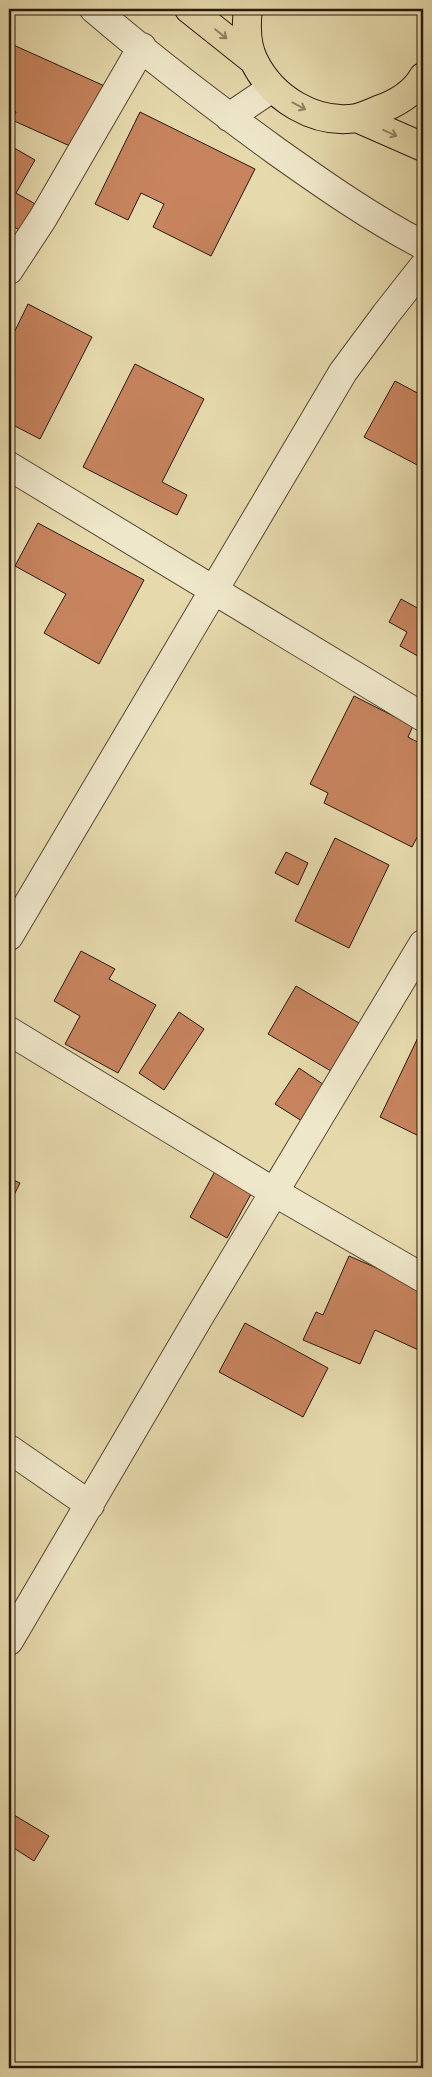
<svg xmlns="http://www.w3.org/2000/svg" width="432" height="2077" font-family="'Sorts Mill Goudy',serif">
  <style>
    .building { fill: #c7845f; stroke: #28180c }
    .lines { fill: none; stroke-linecap: round; stroke-linejoin: round }
    .minor-casing { stroke: #584834; stroke-width: 30 }
    .trunk-casing { stroke: #28180c; stroke-width: 30 }
    .minor { stroke: #efe7ca; stroke-width: 28 }
    .trunk { stroke: #e6daad; stroke-width: 28 }
    .oneway { stroke: #908365 }
  </style>
  <rect width="100%" height="100%" fill="#e6daad"/>
  <filter id="stains"><feTurbulence type="fractalNoise" baseFrequency=".004" numOctaves="4"/><feColorMatrix values="0 0 0 0 .2 0 0 0 0 .09 0 0 0 0 .02 0 0 0 .5 -.17"/></filter>
  <radialGradient id="worn" r=".72"><stop offset=".6" stop-color="#630" stop-opacity="0"/><stop offset="1" stop-color="#630" stop-opacity=".3"/></radialGradient>
  <path class="building" d="M9 24 15 27 9 41Z
    M9 43 109 88 81 151 12 120 16 112 9 109Z
    M140 112 255 169 211 256 153 227 164 204 141 193 128 220 95 204Z
    M9 145 35 160 16 193 37 205 21 231 9 224Z
    M28 304 92 337 40 439 9 423V343Z
    M135 364 204 399 162 482 187 495 177 515 83 467Z
    M395 381 423 396V468L364 437Z
    M38 523 144 580 99 664 44 633 66 594 15 566Z
    M401 599 423 611V659L400 646 407 632 389 622Z
    M354 696 413 726 408 737 423 745V826L412 847 324 803 328 793 310 784Z
    M335 838 389 865 349 948 295 921Z
    M286 852 308 863 298 885 275 873Z
    M81 951 115 969 109 979 156 1005 118 1073 65 1044 80 1016 54 1001Z
    M296 986 381 1036 353 1084 268 1034Z
    M179 1012 204 1029 164 1090 139 1073Z
    M423 1027V1138L380 1117Z
    M299 1068 339 1095 316 1130 275 1104Z
    M218 1166 255 1187 227 1238 190 1217Z
    M9 1178 20 1183 9 1205Z
    M349 1256 423 1288V1352L375 1330 360 1364 303 1340 316 1312 323 1315Z
    M245 1323 328 1368 303 1417 219 1372Z
    M9 1812 49 1836 34 1861 9 1845Z"/>
  <g class="lines">
    <g class="minor-casing">
      <path id="minor" d="M94 9C152 59 214 106 276 151 324 185 371 218 423 245
        M229 117 272 88
        M9 270 43 218 142 47
        M9 466 423 717
        M9 936 343 372 386 314 423 267
        M9 1031 274 1192 423 1278
        M9 1449 90 1505
        M9 1641 198 1319 423 944"/>
    </g>
    <g class="trunk-casing">
      <path id="trunk" d="M189 9 253 60
        M248 9C246 25 246 45 254 61 272 98 315 125 357 118 364 116 371 113 378 110 395 104 414 93 423 77
        M357 118 423 147"/>
    </g>
    <use href="#minor" class="minor"/>
    <use href="#trunk" class="trunk"/>
  </g>
  <defs><path id="oneway-shaft" d="M-6 0H5M1.5-3L5.5 0L1.5 3" fill="none" stroke-width="1.6" stroke-linecap="round" stroke-linejoin="round" transform="scale(1.25)"/></defs>
  <g class="oneway">
    <use href="#oneway-shaft" transform="translate(221 34) rotate(39)"/>
    <use href="#oneway-shaft" transform="translate(299 106) rotate(28)"/>
    <use href="#oneway-shaft" transform="translate(390 133) rotate(24)"/>
  </g>
  <rect width="432" height="2077" fill="none" stroke="#e6daad" stroke-width="30"/>
  <rect x="10" y="10" width="412" height="2057" fill="none" stroke="#28180c" stroke-width="2.5"/>
  <rect x="15" y="15" width="402" height="2047" fill="none" stroke="#28180c"/>
  <rect width="100%" height="100%" filter="url(#stains)"/>
  <rect width="100%" height="100%" fill="url(#worn)"/>
</svg>
